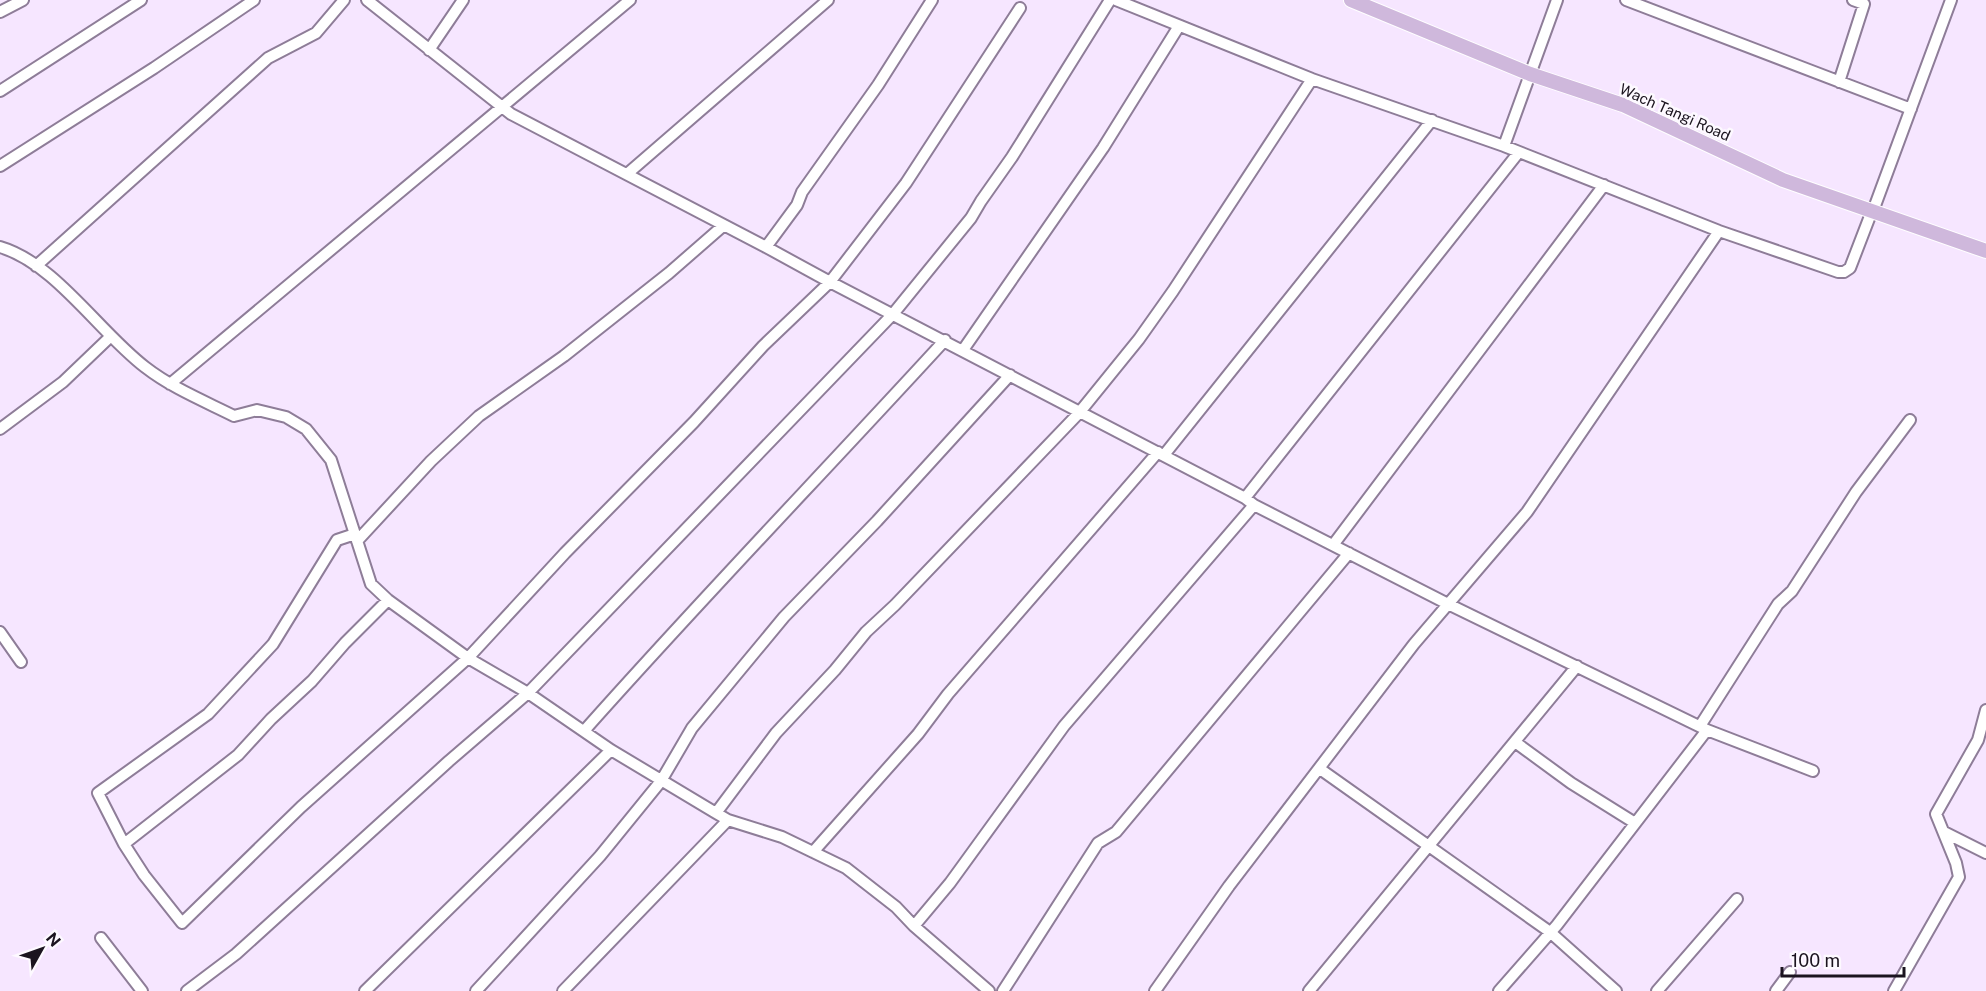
<svg xmlns="http://www.w3.org/2000/svg" width="1986" height="991" font-family="'Public Sans',sans-serif">
  <style>
    .lines { fill: none; stroke-linecap: round; stroke-linejoin: round }
    .minor-casing { stroke: #8e7d98; stroke-width: 14 }
    .major-casing { stroke: #fff; stroke-width: 16 }
    .minor { stroke: #fff; stroke-width: 10 }
    .major { stroke: #cfb8dc; stroke-width: 14 }
    .labels { text-anchor: middle; dominant-baseline: central; stroke-width: 5; stroke-linejoin: round; paint-order: stroke }
    .street-label { font-size: 15px; fill: #1b141f; stroke: #fdf9ff }
  </style>
  <rect width="100%" height="100%" fill="#f6e6ff"/>
  <g class="lines">
    <g class="minor-casing">
      <path id="minor" d="M367 0 511 114 766 247 830 282 1245 498 1254 505 1448 604 1707 730 1813 771
        M1116 0 1312 79 1504 146 1719 231 1838 272H1844L1850 268 1870 216
        M1626 0 1911 109
        M0 12 23 0
        M429 50 463 0
        M1839 82 1864 4 1853 0
        M0 91 141 0
        M1504 146 1557 0
        M0 166 154 68 254 0
        M627 174 828 0
        M1873 211 1951 0
        M0 247C55 263 99 332 145 367 172 388 204 401 234 416L257 410 286 417 306 429 331 460 371 584 388 600 468 658 528 693 611 750 716 813 728 820 782 837 846 868 896 907 914 926 989 991
        M766 247 797 205 802 192 878 85 932 0
        M36 266 268 58 316 33 344 0
        M963 350 1103 148 1179 26
        M170 384 630 0
        M0 429 63 382 110 337
        M1164 455 1432 120
        M1245 498 1519 152
        M355 534 337 540 273 644 208 714 98 793 124 844 144 875 182 923 301 807 468 658 565 553 694 422 763 346 830 282 906 183 1020 8
        M357 541 431 461 479 416 564 356 669 273 724 225
        M1333 545 1604 185
        M0 632 21 662
        M1700 726 1778 604 1792 591 1856 492 1910 420
        M584 731C702 598 825 471 945 340
        M1515 742 1571 783 1635 823
        M1320 769 1550 932 1616 991
        M716 813 776 733 835 670 866 632 895 605 1079 413 1139 339 1173 291 1312 79
        M1944 832 1986 853
        M124 844 238 755 271 719 312 681 345 643 388 600
        M813 852 918 734 948 694 1158 452
        M914 926 950 883 1064 726 1254 505
        M101 938 142 991
        M187 991 236 954 449 761 528 693 893 314 971 218 981 201 1012 157 1110 0
        M365 991 611 750
        M476 991 600 856 661 781 692 728 784 617 877 521 1010 375
        M563 991 728 820
        M1003 991 1098 843 1116 832 1349 553
        M1155 991 1229 886 1414 644 1527 512 1719 231
        M1309 991 1577 666
        M1499 991 1557 925 1707 730
        M1657 991 1737 899
        M1776 991 1790 972
        M1894 991 1959 877 1956 863 1936 814 1978 740 1986 710"/>
    </g>
    <g class="major-casing">
      <path id="major" d="M1351 0 1530 74 1623 105 1783 180 1986 251"/>
    </g>
    <use href="#minor" class="minor"/>
    <use href="#major" class="major"/>
  </g>
  <g class="labels">
    <g class="street-label">
      <text transform="translate(1675 112) rotate(24)">Wach Tangi Road</text>
    </g>
  </g>
  <g transform="translate(42 949) rotate(50)" stroke="#fdf9ff" stroke-width="4.5" paint-order="stroke">
  <path d="M0-4.5L10 22L0 15L-10 22Z" fill="#1b141f"/>
  <text y="-9" font-size="16" font-weight="bold" text-anchor="middle" fill="#1b141f">N</text>
  </g>
  <path d="M1782 967v9h122v-9" fill="none" stroke="#1b141f" stroke-width="3"/>
  <text x="1791" y="967" font-size="18" fill="#1b141f" stroke="#fdf9ff" stroke-width="4.5" paint-order="stroke">100 m</text>
</svg>
